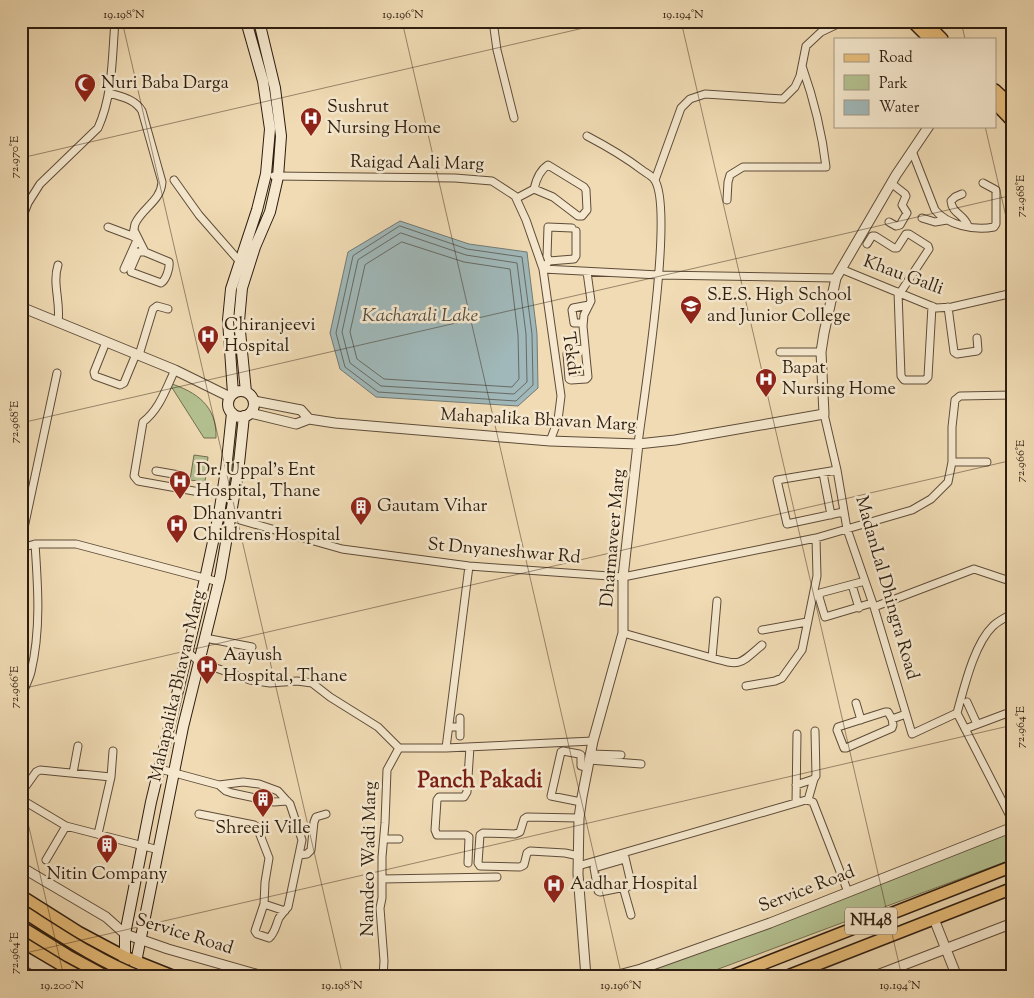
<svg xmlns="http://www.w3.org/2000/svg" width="1034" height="998" font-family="'Sorts Mill Goudy',serif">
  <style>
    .green { fill: #b4c191; stroke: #716f50 }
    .water { fill: #a0b8b9; stroke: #727a75 }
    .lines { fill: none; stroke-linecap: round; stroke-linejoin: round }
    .shore { stroke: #676a64; stroke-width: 1 }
    .minor-casing { stroke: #5e4c39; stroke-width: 9 }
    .tertiary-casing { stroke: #5e4c39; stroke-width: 11 }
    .secondary-casing { stroke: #2e1d10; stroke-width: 12 }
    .primary-casing { stroke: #2e1d10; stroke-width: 14 }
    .trunk-casing { stroke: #2e1d10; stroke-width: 14 }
    .minor { stroke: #f5e8ce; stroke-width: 7 }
    .tertiary { stroke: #f5e8ce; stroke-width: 9 }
    .secondary { stroke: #f5e8ce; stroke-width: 10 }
    .primary { stroke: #e8be7a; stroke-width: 11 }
    .trunk { stroke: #e8be7a; stroke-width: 11 }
    .trunk-bridge-casing { stroke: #2e1d10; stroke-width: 14; stroke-linecap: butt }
    .trunk-bridge { stroke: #e8be7a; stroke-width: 11 }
    .ticks { fill: none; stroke: #2e1d10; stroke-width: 1; stroke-opacity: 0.45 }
    .labels { text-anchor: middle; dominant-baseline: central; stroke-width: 5; stroke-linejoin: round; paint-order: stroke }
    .shield { fill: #f5e8ce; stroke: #6a5a49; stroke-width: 1 }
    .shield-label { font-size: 16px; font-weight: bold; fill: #2e1d10 }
    .poi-label { font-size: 18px; fill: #2e1d10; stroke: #f5e8ce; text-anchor: start }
    .street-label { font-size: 18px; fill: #2e1d10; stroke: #f5e8ce }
    .water-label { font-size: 19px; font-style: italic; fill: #504c43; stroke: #f5e8ce }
    .district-label { font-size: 22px; font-weight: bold; fill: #7a1f14; stroke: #f5e8ce }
    .neatline { fill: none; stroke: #2e1d10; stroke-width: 2 }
    .ticks-label { font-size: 12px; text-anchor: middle; fill: #2e1d10 }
  </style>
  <rect width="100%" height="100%" fill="#f0dbb4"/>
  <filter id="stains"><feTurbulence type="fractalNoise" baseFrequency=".004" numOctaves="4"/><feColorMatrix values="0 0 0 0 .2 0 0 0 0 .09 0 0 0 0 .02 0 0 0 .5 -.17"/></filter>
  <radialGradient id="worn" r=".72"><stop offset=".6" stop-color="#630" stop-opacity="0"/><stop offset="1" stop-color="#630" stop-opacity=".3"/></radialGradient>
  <path class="green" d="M169 383C197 392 217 406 216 438H204Z
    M194 455 208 457 205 482 190 480Z
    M1013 830V859L697 977H632Z"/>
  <path class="water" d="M400 221 469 244 527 252 537 334 538 388 518 406 376 397 340 369 330 333 348 252Z"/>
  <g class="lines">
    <path class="shore" d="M400 226 467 249 522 257 532 334 533 385 516 401 378 392 345 367 336 333 353 256Z
      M401 233 466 255 517 263 526 334 527 382 514 394 381 386 350 363 342 332 358 260Z
      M402 242 464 262 510 269 518 335 519 379 512 387 384 379 357 359 350 332 365 265Z"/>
    <g class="minor-casing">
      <path id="minor" d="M493 21 497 50 514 118
        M587 136C606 146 625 157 642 170 646 173 652 176 654 179 675 206 643 402 638 444
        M912 151 935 210C947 225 975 231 994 227L996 224V190L983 183
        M274 176 455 178 492 181 515 196 526 220 543 269 561 396 558 420 550 441
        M174 180 199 215 241 263
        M655 180 681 108 690 99 705 94 783 99 795 87 800 76 806 46 821 32 844 21
        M962 194 955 197 951 201C952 214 964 214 968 226
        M517 198 534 189C536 180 540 170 548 165L584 187 586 190 587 210 582 216H578L553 197 534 189
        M727 200 728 182 730 175 743 167H826C822 132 814 100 802 66
        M922 218 935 222 947 220
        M21 221 28 203 40 184 98 128C113 95 112 57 115 21
        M889 222 896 226 900 225 907 213 902 205 906 196 905 194 891 183
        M108 227 132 236C134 232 134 228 135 224 142 208 161 201 162 182L142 111C135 99 122 97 109 93
        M134 230 145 252 169 262C170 268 166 280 161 283L131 272V268L138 252H145
        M867 244 872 236H875L894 248H897L906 234H909L928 246 929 249 900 293
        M549 261 574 259 576 256V231
        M124 269 137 240 136 238 132 236
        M543 269 659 275 836 278
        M543 269 549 261 547 256 548 227 572 228
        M841 269 936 308 952 307 1013 293
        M898 292 901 376 904 380H925L928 377 932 306
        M948 307 954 352 957 354 977 351 978 350 977 338
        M58 322C61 302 52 284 58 265
        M583 323H574L572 310 573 308 589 305
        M106 342 94 372 95 376 120 385 124 383 136 354
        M584 349 571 350 567 354 569 379 571 380 586 379 588 377 583 326 584 315 591 301 587 272
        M780 352H821
        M139 355 153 309 157 306 168 309
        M175 370C166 388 160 409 143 422L134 476 138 481 205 493 222 494
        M824 414 837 470 847 529 874 607 912 734 957 713
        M952 462H987
        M837 470 777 480 787 524 843 512
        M156 471 179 475 181 478 179 489
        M823 473 831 515
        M226 516 342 549 469 566 623 577 816 538 912 510 931 499 948 482 952 462V427L955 400 960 396 1013 395
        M21 542 57 373
        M21 548 35 544H76L219 582
        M865 581 820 593 819 597 825 617 872 603
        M852 585 859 608
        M874 607 974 569 1013 582
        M762 630 807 622
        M623 633 712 658 717 601
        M205 638 252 647
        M187 651 199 662 250 680 270 683 297 681 312 683 330 697 378 727 399 748 387 770 385 823 382 857V898L380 908 384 961 383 977
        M712 658C741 666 739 665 762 645
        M746 686 775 681 782 678 802 650 817 576 816 538
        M21 697C24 689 29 680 31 672 41 630 38 587 35 544
        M967 702 977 724
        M856 703 861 720
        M957 713 1013 822
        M957 713C964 688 974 644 993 626 998 621 1007 617 1013 613
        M892 719 888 712H885L838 727 837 730 844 748H846L892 728 893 725 892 719 906 714
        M449 727H460V718
        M965 729 1013 711
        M460 736V727
        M399 748H446L593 741
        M446 748 469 566
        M591 754 621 755
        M589 760 641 764
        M160 769 219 785 243 782 259 784 278 791 287 801 290 804 302 840 288 907C285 910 282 914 279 918 276 925 275 933 269 938L257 934 255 931 264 904 285 911
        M73 773 78 746
        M111 777 113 751
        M219 785 226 791 232 793 274 802 287 801
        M796 785 814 779 816 776 815 731
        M21 793 36 772 40 770 111 777 98 834
        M21 797 24 801 66 826 159 850
        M808 800 814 779
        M581 802 551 796 561 752 563 751 579 754 581 755V766L588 768
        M796 803 797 734
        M199 814 254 825 257 827 269 858 265 882 264 904
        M384 839H399
        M624 853 631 883 630 886 600 892 598 891 594 868 625 859
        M299 855 307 854 311 850 314 822 316 817 326 814
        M579 856 565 853 530 851 527 853 524 865 520 867 480 866 478 863 480 835 483 833 515 834 520 832 524 819 527 817 579 818
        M46 860 66 826
        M468 863 469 837 466 835H437L435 830 437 800 439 797H464L467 792 470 747
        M578 866 806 800 813 802 848 892
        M382 879 497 877
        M623 887 631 915"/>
    </g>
    <g class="tertiary-casing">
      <path id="tertiary" d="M21 307 175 370 230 397
        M254 401 301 410 309 419
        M250 413 296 424 309 419 335 423 550 441 638 444 675 440 824 414 821 352 824 333 836 278 896 175 929 126
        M21 867 106 917 125 934 168 949 266 977
        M934 919 957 977
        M21 969 34 977
        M586 977 578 874 579 818 582 797 593 741 623 633V577L638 444
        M611 977 641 969 770 923 1013 827
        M872 977 1013 923"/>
    </g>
    <g class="secondary-casing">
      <path id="secondary" d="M228 404a13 13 0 1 1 26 0a13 13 0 1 1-26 0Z
        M246 392 239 321 242 288 255 247 270 212 278 177 281 136 275 88 259 21
        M233 394 228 320 231 289 257 210 266 174 270 129 263 81 246 21
        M121 977 125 957V934L151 802 205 579 219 514 226 470 232 413
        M133 977 183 727 220 577 238 473 244 416"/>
    </g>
    <g class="primary-casing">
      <path id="primary" d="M912 21 930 39
        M924 21 942 39
        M995 90 1013 107
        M995 103 1013 122"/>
    </g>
    <g class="trunk-casing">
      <path id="trunk" d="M21 896 78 932 125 957 175 977
        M21 941 82 977
        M729 977 1013 866
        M785 977 1013 888"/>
    </g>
    <use href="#minor" class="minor"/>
    <use href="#tertiary" class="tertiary"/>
    <use href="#secondary" class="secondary"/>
    <use href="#primary" class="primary"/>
    <use href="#trunk" class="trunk"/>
    <g class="trunk-bridge-casing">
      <path id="trunk-bridge" d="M21 910C59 934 98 961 140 977
        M21 927 68 956 107 977"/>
    </g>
    <use href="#trunk-bridge" class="trunk-bridge"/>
  </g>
  <path class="ticks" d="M122 21 343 977M402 21 622 977M681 21 902 977M961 21 965 39M985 126 1013 247M21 158 614 21M21 423 1013 195M21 689 1013 460M21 793 64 977M21 954 1013 725"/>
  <defs>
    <g id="mosque-pin" transform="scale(1.125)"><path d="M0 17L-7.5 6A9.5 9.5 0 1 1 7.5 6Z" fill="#8f2418" stroke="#f5e8ce"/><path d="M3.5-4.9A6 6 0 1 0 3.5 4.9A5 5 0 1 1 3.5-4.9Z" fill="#fff"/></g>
    <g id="hospital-pin" transform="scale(1.125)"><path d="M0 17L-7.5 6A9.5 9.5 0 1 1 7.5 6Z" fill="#8f2418" stroke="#f5e8ce"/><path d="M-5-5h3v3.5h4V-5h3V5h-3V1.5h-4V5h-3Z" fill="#fff"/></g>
    <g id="school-pin" transform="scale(1.125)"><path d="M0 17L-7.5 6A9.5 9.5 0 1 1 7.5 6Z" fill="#8f2418" stroke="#f5e8ce"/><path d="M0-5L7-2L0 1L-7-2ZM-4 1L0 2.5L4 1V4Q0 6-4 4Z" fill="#fff"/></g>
    <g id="building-pin" transform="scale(1.125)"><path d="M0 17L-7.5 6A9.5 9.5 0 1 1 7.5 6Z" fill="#8f2418" stroke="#f5e8ce"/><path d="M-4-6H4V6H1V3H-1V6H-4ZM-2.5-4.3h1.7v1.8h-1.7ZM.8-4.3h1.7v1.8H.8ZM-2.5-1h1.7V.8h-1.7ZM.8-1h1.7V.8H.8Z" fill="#fff"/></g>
  </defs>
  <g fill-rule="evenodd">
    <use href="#mosque-pin" x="85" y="84"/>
    <use href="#hospital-pin" x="311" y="118"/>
    <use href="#school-pin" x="691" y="306"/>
    <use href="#hospital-pin" x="208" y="336"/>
    <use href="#hospital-pin" x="766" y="379"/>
    <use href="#hospital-pin" x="180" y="481"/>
    <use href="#building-pin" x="361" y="507"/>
    <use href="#hospital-pin" x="177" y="525"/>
    <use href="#hospital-pin" x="207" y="666"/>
    <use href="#building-pin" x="263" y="799"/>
    <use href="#building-pin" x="107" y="845"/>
    <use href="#hospital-pin" x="554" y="885"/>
  </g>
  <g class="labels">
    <rect class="shield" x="845" y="907.5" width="52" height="27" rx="4"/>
    <g class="shield-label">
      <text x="871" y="921">NH48</text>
    </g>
    <g class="poi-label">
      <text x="101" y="84">Nuri Baba Darga</text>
      <text x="327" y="108">Sushrut<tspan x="327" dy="21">Nursing Home</tspan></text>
      <text x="707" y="296">S.E.S. High School<tspan x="707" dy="21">and Junior College</tspan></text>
      <text x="224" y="326">Chiranjeevi<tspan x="224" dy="21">Hospital</tspan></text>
      <text x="782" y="369">Bapat<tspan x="782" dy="21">Nursing Home</tspan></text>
      <text x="196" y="471">Dr. Uppal's Ent<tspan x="196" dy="21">Hospital, Thane</tspan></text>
      <text x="377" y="507">Gautam Vihar</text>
      <text x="193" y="515">Dhanvantri<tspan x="193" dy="21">Childrens Hospital</tspan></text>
      <text x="223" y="656">Aayush<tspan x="223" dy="21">Hospital, Thane</tspan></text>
      <text x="263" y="829" text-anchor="middle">Shreeji Ville</text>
      <text x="107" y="875" text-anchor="middle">Nitin Company</text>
      <text x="570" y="885">Aadhar Hospital</text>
    </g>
    <g class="street-label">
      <text transform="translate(417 164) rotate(1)">Raigad Aali Marg</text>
      <text transform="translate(903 276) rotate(20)">Khau Galli</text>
      <text transform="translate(570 354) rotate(82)">Tekdi</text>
      <text transform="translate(538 421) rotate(3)">Mahapalika Bhavan Marg</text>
      <text transform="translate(614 538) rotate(-85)">Dharmaveer Marg</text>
      <text transform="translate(504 552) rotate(5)">St Dnyaneshwar Rd</text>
      <text transform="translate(886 588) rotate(74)">MadanLal Dhingra Road</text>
      <text transform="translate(178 686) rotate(-77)">Mahapalika Bhavan Marg</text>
      <text transform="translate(370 859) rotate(-89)">Namdeo Wadi Marg</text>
      <text transform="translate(807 890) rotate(-21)">Service Road</text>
      <text transform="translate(184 935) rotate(17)">Service Road</text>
    </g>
    <g class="water-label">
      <text x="420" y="316">Kacharali Lake</text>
    </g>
    <g class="district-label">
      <text x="480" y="782">Panch Pakadi</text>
    </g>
  </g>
  <rect width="1034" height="998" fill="none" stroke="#f0dbb4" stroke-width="55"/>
  <rect x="834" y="38" width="162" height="90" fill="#f5e8ce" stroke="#a59782"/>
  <rect x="844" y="54" width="25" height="8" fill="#e8be7a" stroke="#a59782"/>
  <text x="879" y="62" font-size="15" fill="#2e1d10">Road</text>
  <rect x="844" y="75" width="25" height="15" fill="#b4c191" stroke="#a59782"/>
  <text x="879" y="88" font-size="15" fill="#2e1d10">Park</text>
  <rect x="844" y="100" width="25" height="15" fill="#a0b8b9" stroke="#a59782"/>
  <text x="879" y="112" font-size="15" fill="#2e1d10">Water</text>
  <rect x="28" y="28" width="978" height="942" class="neatline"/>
  <g class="ticks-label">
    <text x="124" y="18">19.198°N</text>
    <text x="403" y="18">19.196°N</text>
    <text x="683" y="18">19.194°N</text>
    <text transform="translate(14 157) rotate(-90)" y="4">72.970°E</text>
    <text transform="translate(1020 196) rotate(-90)" y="4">72.968°E</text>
    <text transform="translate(14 422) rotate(-90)" y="4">72.968°E</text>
    <text transform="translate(1020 461) rotate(-90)" y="4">72.966°E</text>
    <text transform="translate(14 687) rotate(-90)" y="4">72.966°E</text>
    <text transform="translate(1020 727) rotate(-90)" y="4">72.964°E</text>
    <text transform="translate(14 953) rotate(-90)" y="4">72.964°E</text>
    <text x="62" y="989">19.200°N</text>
    <text x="342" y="989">19.198°N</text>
    <text x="621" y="989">19.196°N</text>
    <text x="900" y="989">19.194°N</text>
  </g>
  <rect width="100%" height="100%" filter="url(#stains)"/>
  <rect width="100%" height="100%" fill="url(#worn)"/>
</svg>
